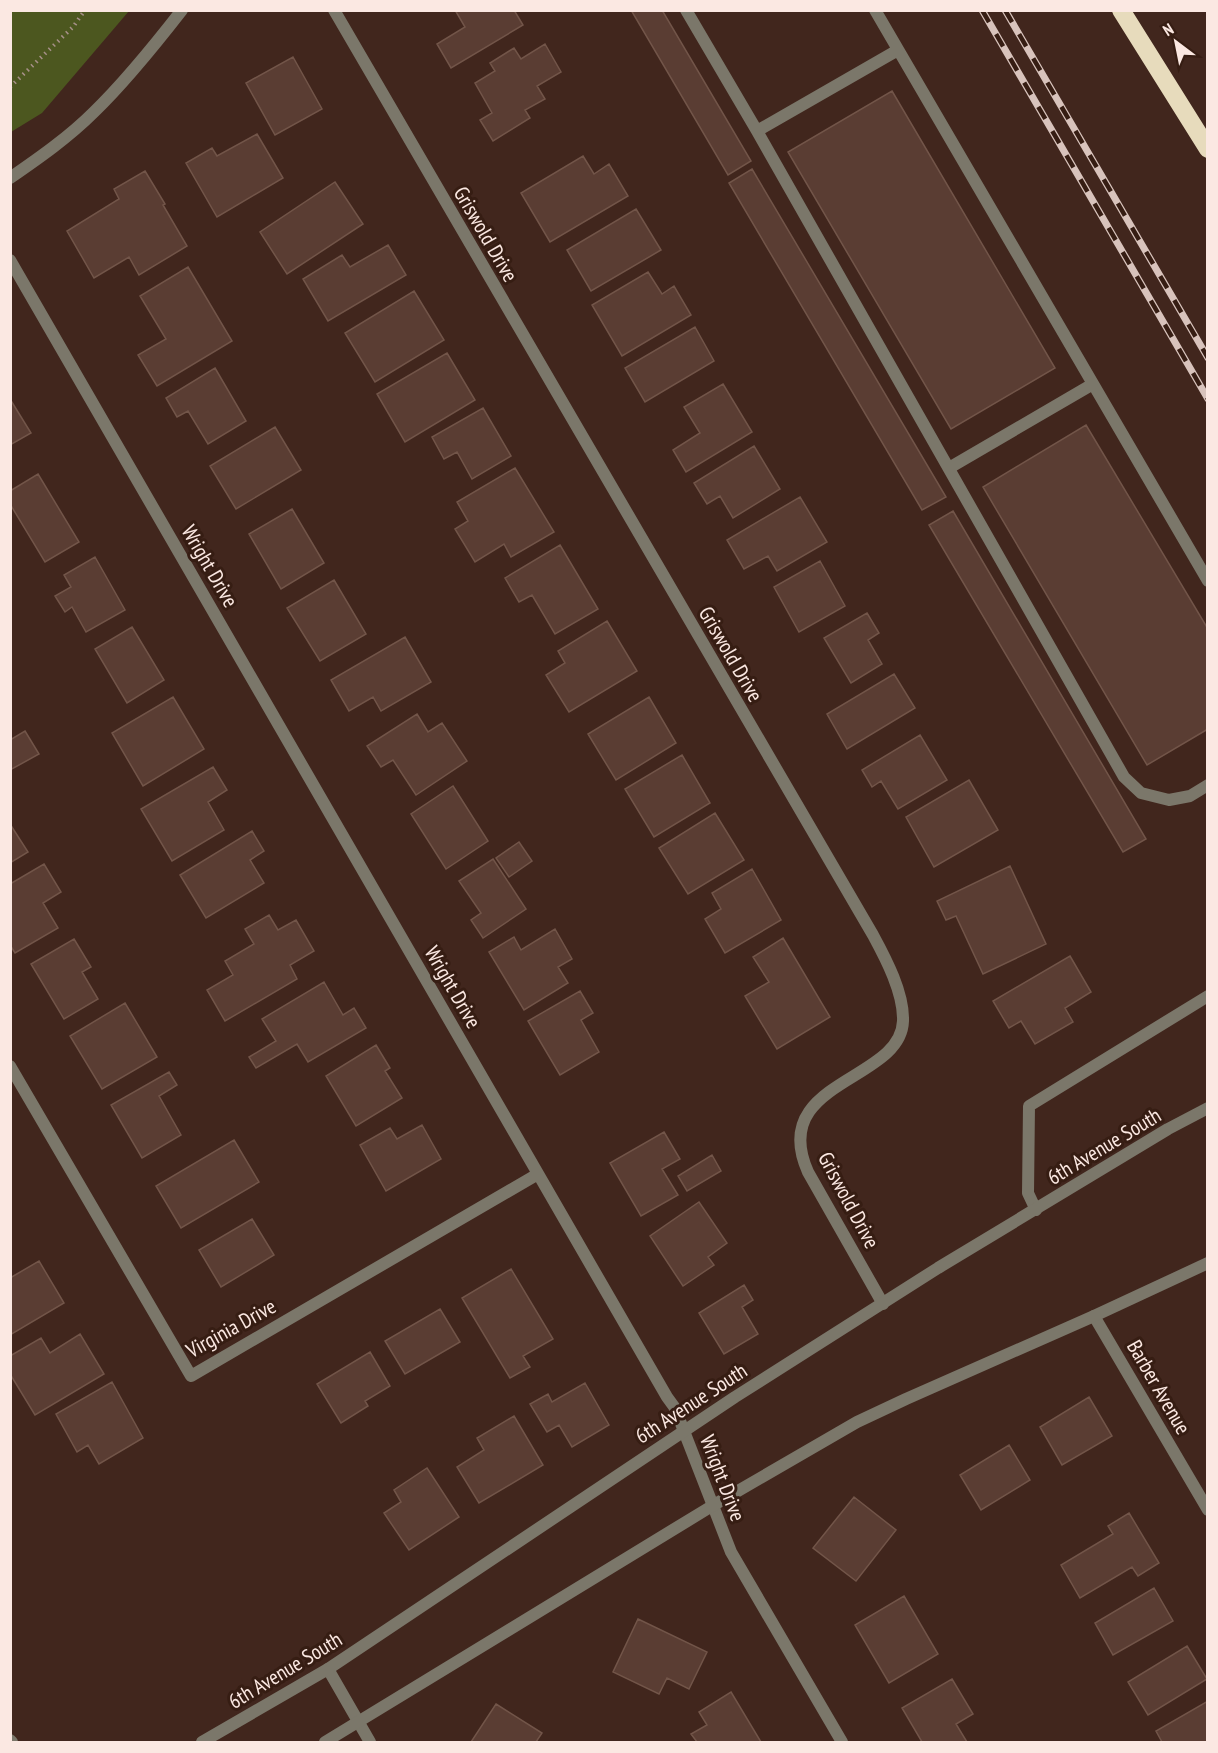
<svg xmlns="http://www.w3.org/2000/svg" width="1218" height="1753" font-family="'PT Sans Narrow',sans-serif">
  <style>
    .green { fill: #4c571f }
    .building { fill: #5a3d33; stroke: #725549; stroke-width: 1.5 }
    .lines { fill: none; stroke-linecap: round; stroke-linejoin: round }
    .path { stroke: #a69088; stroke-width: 4; stroke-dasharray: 1.5 4.5; stroke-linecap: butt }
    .service { stroke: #7b776a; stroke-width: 12 }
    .minor { stroke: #7b776a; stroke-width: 12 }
    .tertiary { stroke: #7b776a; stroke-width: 12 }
    .motorway { stroke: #e7dbbc; stroke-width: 18 }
    .rail-casing { stroke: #d8c3bc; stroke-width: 7 }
    .rail { stroke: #361d13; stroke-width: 4.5; stroke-dasharray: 14; stroke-linecap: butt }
    .labels { text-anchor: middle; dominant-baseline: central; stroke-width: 6; stroke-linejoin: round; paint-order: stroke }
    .street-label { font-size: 21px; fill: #fbe8e2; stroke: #361d13 }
  </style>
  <rect width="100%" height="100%" fill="#41261d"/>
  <path class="green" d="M10 11H129L42 113 11 132Z"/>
  <path class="building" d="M455 10H514L523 25 451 68 437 44 465 27Z
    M631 10H662L751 161 728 175Z
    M545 44 561 72 537 86 545 99 525 110 530 118 493 141 480 120 492 113 475 83 495 71 490 63 514 48 521 59Z
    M293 57 322 109 275 135 246 83Z
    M892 91 1055 368 951 429 788 152Z
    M257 134 283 178 217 217 186 163 212 148 217 156Z
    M583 156 594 174 609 164 628 196 550 242 521 193Z
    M752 169 946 497 922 510 729 183Z
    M145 171 165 204 163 205 187 246 139 275 129 257 94 278 67 231 119 199 114 189Z
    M335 182 363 224 287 274 260 232Z
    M636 209 661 250 591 291 567 250Z
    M388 245 406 275 328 321 303 279 342 255 350 267Z
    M188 267 232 341 157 386 138 355 166 339 140 296Z
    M648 272 662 294 674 286 691 315 622 356 592 305Z
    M414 291 444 340 375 382 345 333Z
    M695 327 714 361 645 402 625 368Z
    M447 353 475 400 405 442 377 394Z
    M215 368 246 421 208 444 188 411 177 417 166 398Z
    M723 384 752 432 686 472 673 450 700 433 684 407Z
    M10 399 31 433 10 445Z
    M483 408 511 456 472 479 457 452 444 459 432 437Z
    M1086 425 1208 629V729L1147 765 983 487Z
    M275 427 301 470 236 509 210 466Z
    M754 446 780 489 733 518 720 496 707 504 694 483Z
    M515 468 554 532 511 557 504 544 475 562 455 529 468 521 457 502Z
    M38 474 79 542 45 562 10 504V491Z
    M800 497 827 542 777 571 768 556 744 569 727 540Z
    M292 509 324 563 281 589 249 534Z
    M953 511 1146 839 1123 852 929 525Z
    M560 545 598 609 555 634 532 595 519 602 505 578Z
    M95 557 125 610 86 632 72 607 65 612 55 596 71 587 64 575Z
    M820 561 845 606 799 632 774 587Z
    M334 580 366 634 320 661 287 608Z
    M867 613 879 633 868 640 882 664 851 683 824 638Z
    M607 621 637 671 569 712 546 675 565 663 558 651Z
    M132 627 164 680 127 703 95 649Z
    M405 637 431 682 381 711 373 697 349 711 331 680Z
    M894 674 915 708 847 749 827 714Z
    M173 697 204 749 143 786 112 733Z
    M649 697 676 743 616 780 588 734Z
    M417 714 428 732 442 723 467 761 416 795 393 760 381 767 367 746Z
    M25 731 39 754 10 770V740Z
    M920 735 947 780 898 809 881 781 872 787 862 770Z
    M682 755 710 803 654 837 625 789Z
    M213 767 227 790 208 802 224 830 172 861 141 809Z
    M969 780 998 830 934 867 906 817Z
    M453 786 488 841 446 869 411 814Z
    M715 813 744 860 688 894 659 848Z
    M10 824 28 852 10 863Z
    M252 831 264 851 250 860 264 883 206 918 180 875Z
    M519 842 532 861 509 877 496 858Z
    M493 859 526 909 483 938 471 920 481 913 459 881Z
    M44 864 61 892 43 903 58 928 15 953 10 945V884Z
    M1010 866 1046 944 983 974 956 916 946 920 937 901Z
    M752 869 781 920 725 953 705 919 721 909 712 893Z
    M269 915 278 930 296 920 314 951 290 965 297 979 225 1021 207 990 233 975 225 961 254 944 245 929Z
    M555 929 572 959 558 967 568 983 524 1010 489 952 514 937 521 950Z
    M783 938 830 1017 777 1049 745 996 769 982 753 957Z
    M74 939 91 967 82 972 98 999 64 1019 31 964Z
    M1070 956 1091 992 1065 1008 1073 1022 1035 1044 1021 1021 1009 1028 993 1001Z
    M324 982 343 1015 354 1008 366 1028 308 1062 297 1044 256 1068 249 1057 276 1041 262 1019Z
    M580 991 593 1013 581 1020 599 1052 560 1075 528 1021Z
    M125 1003 157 1057 102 1089 70 1036Z
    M376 1045 390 1068 385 1071 402 1098 356 1126 326 1076Z
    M169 1072 177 1085 159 1096 181 1135 142 1158 111 1105Z
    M422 1125 441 1159 386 1191 360 1145 390 1128 397 1139Z
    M664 1132 680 1159 662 1169 678 1195 641 1216 610 1163Z
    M234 1140 259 1182 181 1228 156 1186Z
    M712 1155 721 1171 687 1191 678 1176Z
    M699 1202 727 1243 708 1257 714 1265 683 1286 650 1236Z
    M252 1219 274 1255 221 1287 199 1250Z
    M39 1261 64 1303 10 1335V1278Z
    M511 1269 553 1339 523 1356 530 1367 510 1378 462 1298Z
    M744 1285 753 1300 742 1307 758 1334 724 1354 699 1313Z
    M440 1309 460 1342 405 1374 385 1341Z
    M80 1334 104 1374 35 1415 10 1374V1356L41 1338 50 1353Z
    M370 1352 390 1386 365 1401 368 1406 341 1423 317 1384Z
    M112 1382 143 1438 99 1464 88 1445 77 1452 56 1414Z
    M585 1383 609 1425 572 1447 559 1425 547 1432 530 1404 548 1394 552 1402Z
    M1089 1397 1112 1436 1062 1465 1040 1427Z
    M514 1416 543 1465 479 1503 457 1467 484 1450 477 1438Z
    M1009 1445 1030 1480 981 1510 960 1475Z
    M427 1468 459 1517 409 1550 384 1513 401 1502 394 1490Z
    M854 1497 896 1530 856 1581 813 1548Z
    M1129 1513 1159 1563 1138 1576 1132 1567 1080 1598 1061 1565 1113 1534 1108 1526Z
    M1154 1588 1173 1621 1113 1655 1095 1623Z
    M904 1596 938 1654 889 1683 855 1625Z
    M638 1619 707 1652 689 1689 667 1678 659 1694 613 1672Z
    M1187 1646 1207 1679 1148 1715 1128 1682Z
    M952 1679 973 1714 956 1724 967 1742H922L902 1708Z
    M731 1692 761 1742H697L691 1734 707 1725 699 1712Z
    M1208 1701V1742H1162L1156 1731Z
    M496 1704 542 1733 536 1742H471Z"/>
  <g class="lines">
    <path class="path" d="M10 87 73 27 85 10"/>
    <path class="service" d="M686 10 757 131 1124 777 1141 793 1169 800 1190 796 1208 785
      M875 10 1208 581
      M757 131 898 50
      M949 468 1093 384
      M1036 1210 1028 1193 1029 1106 1208 996
      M10 1740 12 1742"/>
    <path class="minor" d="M334 10 873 935C886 959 904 993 903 1021 901 1082 767 1080 808 1172L883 1304
      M10 260 667 1397 675 1408 731 1552 842 1742
      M10 1066 191 1376 538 1174
      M1094 1316 1208 1510
      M328 1669 370 1742"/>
    <path class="tertiary" d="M10 178C39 158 69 137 94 112 126 81 154 46 182 10
      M202 1742 328 1669 735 1397 938 1268 1168 1129 1208 1108
      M325 1742 712 1506 857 1422 906 1399 1094 1316 1208 1263"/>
    <path class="motorway" d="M1121 10 1208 149"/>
    <g class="rail-casing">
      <path id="rail" d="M982 10 1208 399
        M1005 10 1208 358"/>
    </g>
    <use href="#rail" class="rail"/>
  </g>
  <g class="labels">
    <g class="street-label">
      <text transform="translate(486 234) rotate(60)">Griswold Drive</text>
      <text transform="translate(210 566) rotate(60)">Wright Drive</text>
      <text transform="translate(731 654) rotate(60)">Griswold Drive</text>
      <text transform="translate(453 987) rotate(60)">Wright Drive</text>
      <text transform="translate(1104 1146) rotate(-31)">6th Avenue South</text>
      <text transform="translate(849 1200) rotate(62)">Griswold Drive</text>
      <text transform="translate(231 1328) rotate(-29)">Virginia Drive</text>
      <text transform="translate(1159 1387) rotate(60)">Barber Avenue</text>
      <text transform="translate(691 1403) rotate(-33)">6th Avenue South</text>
      <text transform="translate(723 1478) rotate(69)">Wright Drive</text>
      <text transform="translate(285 1670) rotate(-31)">6th Avenue South</text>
    </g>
  </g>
  <rect width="1218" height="1753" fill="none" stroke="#fbe8e2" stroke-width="24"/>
  <g transform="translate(1176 42) rotate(328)" stroke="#361d13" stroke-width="4.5" paint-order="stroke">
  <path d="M0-4.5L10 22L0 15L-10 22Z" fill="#fbe8e2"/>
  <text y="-9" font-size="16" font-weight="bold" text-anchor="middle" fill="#fbe8e2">N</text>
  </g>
</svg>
